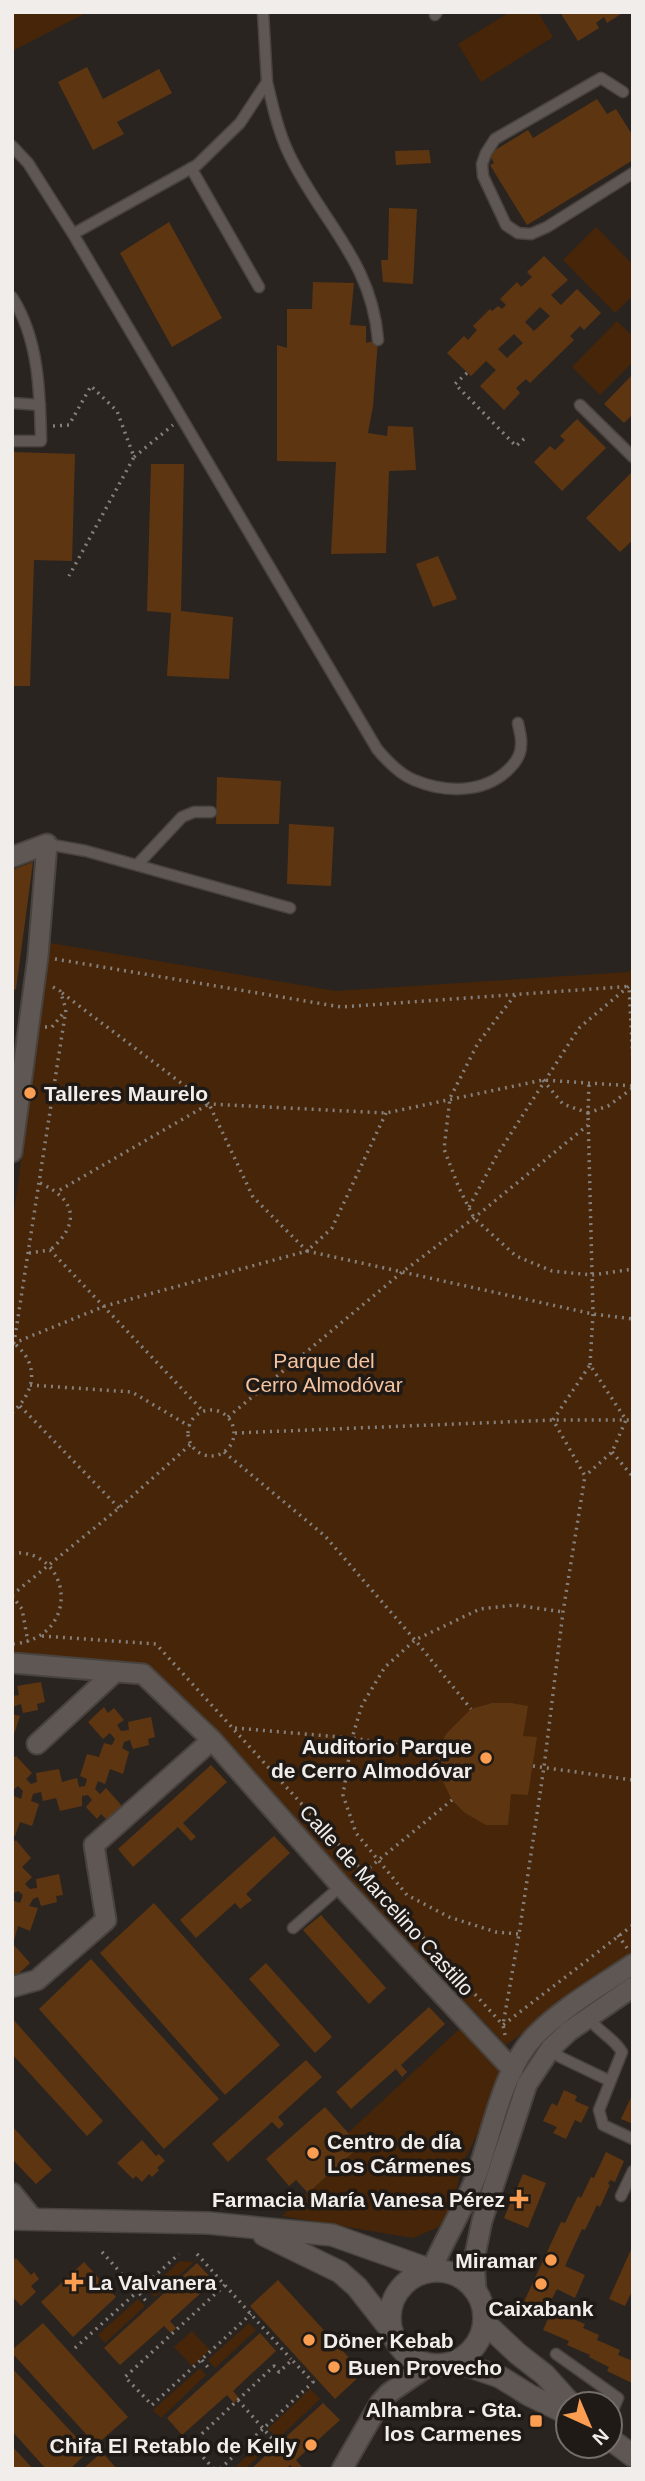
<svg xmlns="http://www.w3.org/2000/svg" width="645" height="2481" font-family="Arial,sans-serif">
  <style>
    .green { fill: #472508 }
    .building { fill: #5e3511; fill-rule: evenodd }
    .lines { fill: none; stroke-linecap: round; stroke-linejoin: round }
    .lane-casing { stroke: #48433f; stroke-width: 13 }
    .street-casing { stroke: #48433f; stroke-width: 23 }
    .secondary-casing { stroke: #48433f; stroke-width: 24 }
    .path { stroke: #85807c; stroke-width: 3.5; stroke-dasharray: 2 5; stroke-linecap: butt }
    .lane { stroke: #5e5753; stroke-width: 10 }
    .street { stroke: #5e5753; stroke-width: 19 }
    .secondary { stroke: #5e5753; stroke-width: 21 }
    .poi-dot { fill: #fc9e52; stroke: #201a16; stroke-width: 2.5 }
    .labels { text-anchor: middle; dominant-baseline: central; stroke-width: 7; stroke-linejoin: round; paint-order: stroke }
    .poi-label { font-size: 21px; font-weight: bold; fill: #f1edea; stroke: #201a16; text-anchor: start }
    .park-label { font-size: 21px; fill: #f6c39f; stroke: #201a16 }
    .street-label { font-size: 21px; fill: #f1edea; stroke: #201a16 }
  </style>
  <rect width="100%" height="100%" fill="#2a2420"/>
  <path class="green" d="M12 12H88L12 51Z
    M510 12H538L553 37 481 82 458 44Z
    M596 227 633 265V295L615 313 563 260Z
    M617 321 633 337V362L600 395 572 367Z
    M50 943 336 991 629 972 633 966V1955L506 2045 146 1664 12 1656V1228Z
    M467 2022 511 2068 462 2164 453 2206 439 2227 413 2238 282 2216 360 2146 348 2133Z
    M180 2261 194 2262 155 2297 148 2290Z
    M138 2299 145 2306 105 2343 98 2335Z
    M249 2323 256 2330 215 2368 208 2360Z
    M192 2331 210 2350 192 2366 174 2347Z
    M200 2368 206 2375 161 2418 153 2410Z
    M310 2389 320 2399 278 2439 268 2429Z
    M266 2438 272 2444 245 2469H233Z"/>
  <path class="building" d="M560 12H624L607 23 604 17 596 23 599 28 578 41Z
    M87 67 103 99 159 69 172 93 117 122 124 134 93 150 58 82Z
    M597 99 607 114 616 109 633 136V160L527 225 490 165 494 163 489 154 528 130 533 138Z
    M429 150 431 163 396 165 395 151Z
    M389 208 417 209 413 284 383 282 381 260H388Z
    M169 222 222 318 172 347 120 253Z
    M544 256 568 280 551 295 561 305 577 289 601 313 584 330 580 326 570 336 574 340 530 383 526 379 516 388 520 393 504 410 480 386 496 370 486 361 471 376 447 353 464 336 468 340 477 330 473 326 490 309 492 311 498 306 502 309 506 305 500 299 517 282 521 287 532 277 527 272ZM540 307 550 316 534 331 525 322ZM514 334 523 343 507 358 498 349Z
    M313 282 354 283 350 325 366 326V343L378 340 373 406 368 433 387 436 388 426 413 427 416 470 389 471 386 553 331 554 336 462 277 461V345L287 348V309H312Z
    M633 374V414L624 423 604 404Z
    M577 419 606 448 562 491 534 462 550 446 555 450 565 440 560 436Z
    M12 452 75 454 72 561 34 560 30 686H12Z
    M151 464H184L181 611 233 617 229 679 167 676 171 613 147 611Z
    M631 473 633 540 620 552 586 518Z
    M438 556 457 599 433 607 416 564Z
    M217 777 281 781 279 824H216Z
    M289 824 334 827 331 886 287 884Z
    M33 862 16 989 12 991V870Z
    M41 1682 45 1702 37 1704 38 1710 23 1713 21 1704 12 1707V1696L19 1695 17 1686Z
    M492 1703H511L528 1706 523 1736 537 1737 528 1795 511 1794 508 1825H486L465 1813 452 1800 441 1778 438 1751 446 1734 471 1709Z
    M104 1707 108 1713 114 1708 124 1720 117 1725 121 1731 129 1730 128 1722 151 1717 155 1737 148 1739 149 1745 133 1749 130 1740 124 1742 122 1748 129 1752 123 1774 110 1769 105 1784 98 1781 95 1789 100 1794 106 1788 122 1806 107 1820 101 1814 97 1819 86 1807 92 1800 88 1795 82 1796V1806L60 1811 56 1798 43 1801 41 1792 33 1794 31 1801 39 1804 32 1826 20 1822 15 1836 12 1835V1795L21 1799 23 1791 18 1786 12 1791V1759L16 1756 32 1773 26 1779 31 1784 37 1782 36 1773 59 1769 62 1782 77 1778 79 1787 85 1786 87 1779 80 1776 87 1754 99 1757 104 1743 112 1745 115 1739 110 1733 103 1739 88 1722Z
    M12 1714 20 1716 13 1737H12Z
    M211 1765 227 1782 183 1823 196 1837 191 1841 178 1827 133 1867 118 1849Z
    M274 1836 290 1853 246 1894 252 1900 240 1909 235 1903 196 1938 180 1920Z
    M16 1840 31 1858 22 1867 32 1877 25 1884 30 1889 37 1888 36 1879 59 1874 63 1895 56 1896 57 1902 41 1906 38 1897 33 1899 29 1906 38 1908 30 1931 18 1926 13 1944 12 1900 20 1903 23 1895 18 1891 12 1894V1843Z
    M154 1903 280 2045 225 2095 100 1953Z
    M321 1915 386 1988 369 2004 303 1930Z
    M15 1946 30 1963 15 1977 12 1974V1948Z
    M91 1959 219 2099 164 2149 39 2009Z
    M266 1963 332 2037 315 2053 249 1979Z
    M429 2007 445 2024 401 2065 407 2072 402 2077 396 2069 351 2109 336 2092Z
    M12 2018 103 2121 87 2136 12 2054Z
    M306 2060 322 2077 278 2117 284 2124 279 2129 272 2122 228 2162 212 2144Z
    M564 2090 577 2096 575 2101 589 2107 581 2123 575 2120 566 2139 553 2133 557 2127 543 2121 552 2103 557 2106Z
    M633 2093V2124L621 2119Z
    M325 2107 360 2146 308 2193 296 2180 289 2186 266 2159Z
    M12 2126 52 2170 36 2184 12 2159Z
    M142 2140 156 2156 159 2154 165 2161 157 2168 159 2170 152 2177 149 2174 142 2182 136 2176 133 2179 117 2163Z
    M606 2152 624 2161 615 2182 610 2180 608 2184 610 2185 600 2207 597 2205 585 2230 582 2229 565 2266 585 2275 575 2298 557 2289 543 2316 522 2306 561 2222 565 2223 578 2196 581 2198 591 2177 594 2178Z
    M523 2174 546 2183 528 2228 504 2218Z
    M633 2245V2289L625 2306 609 2299Z
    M16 2258 31 2275 34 2272 39 2279 31 2286 36 2292 21 2306 12 2296V2262Z
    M84 2262 116 2297 73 2337 41 2302Z
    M197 2263 214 2281 170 2321 176 2328 171 2333 164 2326 120 2365 104 2348Z
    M278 2280 363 2373 335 2399 250 2306Z
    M552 2310 585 2324 583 2328 599 2335 597 2340 620 2350 618 2355 633 2361 632 2383 607 2371 609 2367 589 2357 590 2355 567 2345 569 2341 543 2330Z
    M43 2323 128 2417 96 2445 12 2353V2350Z
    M260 2333 276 2351 233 2391 239 2398 234 2403 227 2395 182 2435 167 2418Z
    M12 2368 89 2451 70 2469H46L12 2431Z
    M323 2403 340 2420 296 2460 302 2467 300 2469H294L290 2465 286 2469H251Z
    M12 2446 33 2469H12Z
    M102 2452 117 2469H83Z"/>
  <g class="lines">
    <g class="lane-casing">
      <path id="lane" d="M435 15 437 12
        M267 82C273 107 278 131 289 154 321 221 372 261 378 340
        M623 92 601 78 495 139 486 153 482 164 483 176 506 225 518 233 531 234 547 227 633 173
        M12 146 28 163 73 234 377 749C387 761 399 774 414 780 445 793 485 794 510 768 516 762 521 754 521 745 522 738 519 730 518 723
        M191 168 259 287
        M73 234 197 165 240 123 267 82 263 12
        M12 297C39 339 40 393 41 441H12
        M12 403 40 405
        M580 405 633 457
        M47 844 86 851 290 908
        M137 865 182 817 194 812H211
        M293 1928 341 1886
        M589 2018C598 2032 613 2037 622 2052L599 2110 603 2125 633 2139
        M551 2048 560 2057 610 2081
        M621 2196 633 2171
        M556 2354 618 2398 610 2417"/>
    </g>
    <g class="street-casing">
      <path id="street" d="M12 857 47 844 38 956 12 1152
        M12 1663 143 1674 212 1740 341 1886 513 2070
        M37 1744 115 1672
        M12 1987 37 1980 106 1920 94 1845 212 1740
        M12 2193 33 2219
        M431 2270C445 2239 462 2211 475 2179 492 2135 501 2072 534 2037 560 2009 601 1986 633 1964
        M476 2290 474 2260 482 2221 527 2084 551 2048 569 2031 633 1987
        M342 2469 380 2403 389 2393 430 2365"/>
    </g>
    <g class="secondary-casing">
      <path id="secondary" d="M12 2219 208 2223 332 2235 431 2270
        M264 2235 340 2272 357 2287 390 2329
        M390 2318a47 47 0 1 1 94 0a47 47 0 1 1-94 0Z
        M485 2323 518 2354 545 2375 571 2404
        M456 2362 500 2377 529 2395 568 2414
        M610 2439 633 2456"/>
    </g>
    <path class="path" d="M467 373 455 384 516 446 525 438
      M53 426 69 425 91 386 117 411 134 457 69 576
      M134 457 173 425
      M55 959 341 1007 633 986
      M53 987 60 991 66 1009 14 1343 105 1306 307 1251 253 1197 209 1104 58 1191
      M62 993 209 1104 386 1113 543 1080 633 1086
      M515 995 478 1043 450 1098 444 1149 459 1188 474 1218 516 1256 552 1271 592 1275 633 1269
      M45 1027H52L65 1011
      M543 1080 563 1104 588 1113 589 1083
      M386 1113 332 1228 307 1251 593 1314 633 1319
      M40 1183C76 1199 81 1224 50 1250
      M469 1207 497 1155 579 1028 629 986 633 1062
      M29 1253 50 1250 203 1411
      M590 1365 593 1314 588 1113 608 1106 633 1088
      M30 1385 132 1392 189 1426
      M20 1406 119 1508
      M188 1433a23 23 0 1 1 46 0a23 23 0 1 1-46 0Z
      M12 1413C35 1392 40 1365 15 1344
      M228 1417 401 1273 474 1218 588 1125
      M235 1433 553 1420H633
      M224 1452 325 1536 415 1640 471 1709
      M612 1452 633 1477
      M12 1553C71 1548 83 1636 14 1644
      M12 1595 119 1508 191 1444
      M12 1596 22 1609 28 1642
      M42 1636 156 1644 503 2025 633 1925
      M235 1728 352 1738 438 1751
      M533 1766 633 1780
      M364 1872 452 1800
      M518 1934 496 1932 449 1917 407 1895 356 1833 343 1795 352 1738 362 1705 385 1667 415 1640 480 1609 515 1605 563 1612
      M618 1935 627 1948
      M505 2035 503 2025 519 1934 544 1767 563 1612 585 1476 553 1420 590 1365 626 1420 612 1452 585 1476
      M102 2252 147 2302
      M197 2254 291 2359
      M225 2285 125 2377 152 2405 251 2314
      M75 2348 179 2254
      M202 2360 210 2370
      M238 2400 275 2442
      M214 2469 191 2444 274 2366 279 2372 292 2360 313 2382 220 2469"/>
    <use href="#lane" class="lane"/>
    <use href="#street" class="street"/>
    <use href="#secondary" class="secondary"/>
  </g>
  <g class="poi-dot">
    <circle cx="30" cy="1093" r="7"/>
    <circle cx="486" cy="1758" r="7"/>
    <circle cx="313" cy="2153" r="7"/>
    <path d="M515.5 2188.5h7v7h7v7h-7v7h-7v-7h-7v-7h7z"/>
    <circle cx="551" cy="2260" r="7"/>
    <path d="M70.5 2271.5h7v7h7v7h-7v7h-7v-7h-7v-7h7z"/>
    <circle cx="541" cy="2284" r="7"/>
    <circle cx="309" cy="2340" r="7"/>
    <circle cx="334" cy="2367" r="7"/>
    <rect x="529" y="2414" width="14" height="14" rx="3.5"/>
    <circle cx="311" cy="2445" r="7"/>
  </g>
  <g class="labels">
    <g class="poi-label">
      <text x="44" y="1093">Talleres Maurelo</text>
      <text x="472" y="1746" text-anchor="end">Auditorio Parque<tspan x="472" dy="24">de Cerro Almodóvar</tspan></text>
      <text x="327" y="2141">Centro de día<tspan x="327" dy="24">Los Cármenes</tspan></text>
      <text x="505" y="2199" text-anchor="end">Farmacia María Vanesa Pérez</text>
      <text x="537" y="2260" text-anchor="end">Miramar</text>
      <text x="88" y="2282">La Valvanera</text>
      <text x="541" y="2308" text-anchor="middle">Caixabank</text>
      <text x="323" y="2340">Döner Kebab</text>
      <text x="348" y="2367">Buen Provecho</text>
      <text x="522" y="2409" text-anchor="end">Alhambra - Gta.<tspan x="522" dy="24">los Carmenes</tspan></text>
      <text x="297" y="2445" text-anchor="end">Chifa El Retablo de Kelly</text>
    </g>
    <g class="park-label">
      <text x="324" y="1360">Parque del<tspan x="324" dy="24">Cerro Almodóvar</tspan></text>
    </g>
    <g class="street-label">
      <text transform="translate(387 1900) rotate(48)">Calle de Marcelino Castillo</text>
    </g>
  </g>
  <rect width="645" height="2481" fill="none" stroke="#f1edea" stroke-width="28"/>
  <g transform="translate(589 2425) rotate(136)"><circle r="33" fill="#201a16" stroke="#746e6b" stroke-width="2"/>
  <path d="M0-5L12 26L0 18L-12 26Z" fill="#fc9e52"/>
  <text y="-10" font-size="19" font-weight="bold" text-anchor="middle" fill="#f1edea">N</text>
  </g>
</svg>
